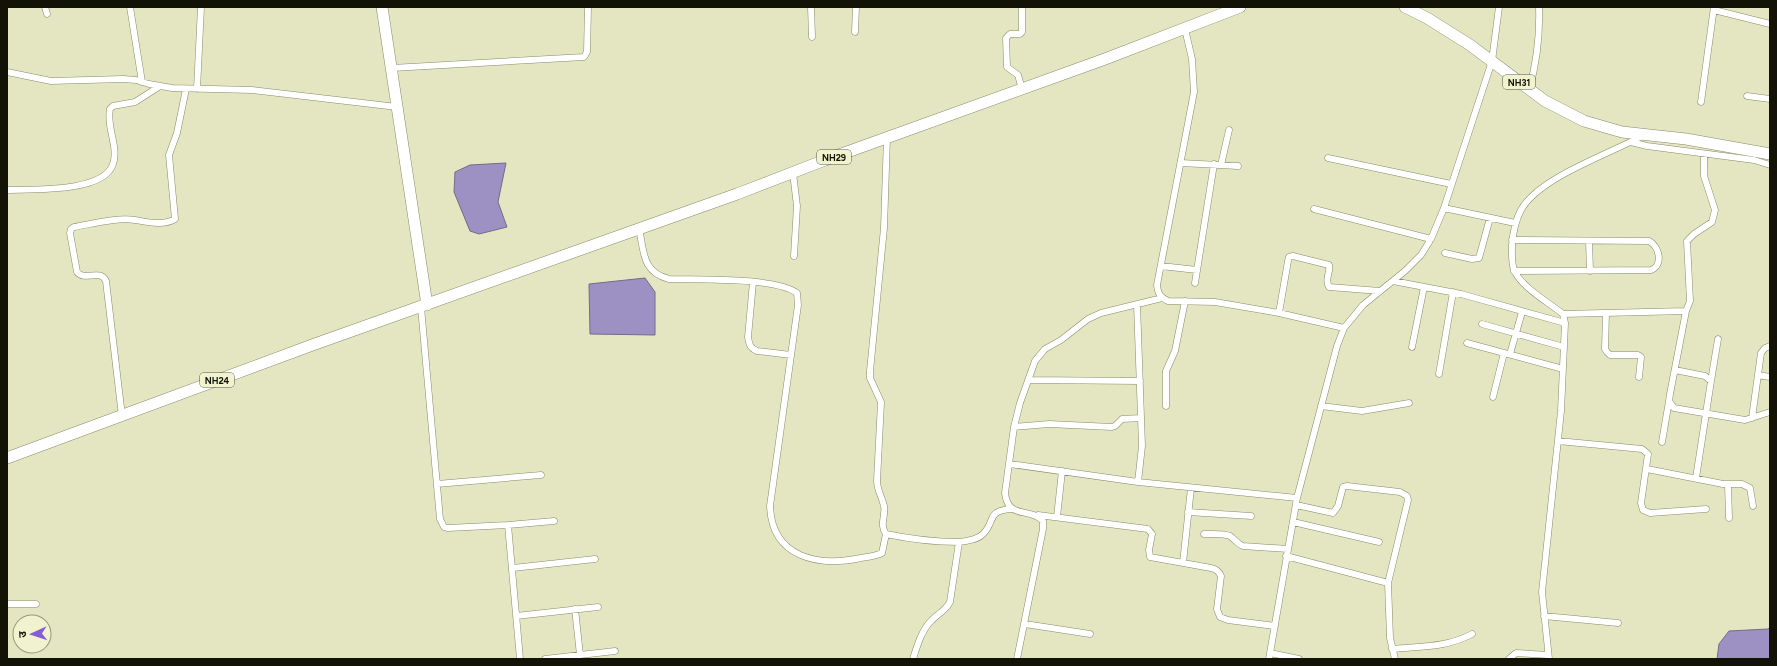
<svg xmlns="http://www.w3.org/2000/svg" width="1777" height="666" font-family="Figtree,'Noto Sans Devanagari',sans-serif">
  <style>
    .water { fill: #9d91c3; stroke: #736b8a }
    .lines { fill: none; stroke-linecap: round; stroke-linejoin: round }
    .minor-casing { stroke: #888b68; stroke-width: 7 }
    .trunk-casing { stroke: #888b68; stroke-width: 12 }
    .minor { stroke: #fff; stroke-width: 6 }
    .trunk { stroke: #fff; stroke-width: 11 }
    .labels { text-anchor: middle; dominant-baseline: central; stroke-width: 4; stroke-linejoin: round; paint-order: stroke }
    .shield { fill: #f0f3cd; stroke: #555642; stroke-width: 1 }
    .shield-label { font-size: 9px; font-weight: bold; fill: #121306 }
  </style>
  <rect width="100%" height="100%" fill="#e3e6c0"/>
  <path class="water" d="M506 163 498 202 507 227 479 234 470 231 454 192 455 172 470 165Z
    M645 278 655 292V335L590 334 589 284Z
    M1770 627V659H1717L1719 644 1729 631 1768 629Z"/>
  <g class="lines">
    <g class="minor-casing">
      <path id="minor" d="M45 7 47 14
        M130 7 142 82
        M811 7 812 37
        M1714 10 1770 24
        M1185 29 1192 59 1194 92 1157 285C1158 294 1160 297 1168 301L1215 302 1279 313 1344 328
        M855 32 856 7
        M392 68 584 57 587 52 588 7
        M7 72 51 81 123 79 136 80 149 84 172 88 252 90 397 107
        M197 89 201 7
        M1022 89 1018 75 1007 67 1006 38 1010 34H1020L1022 32V7
        M1529 90C1537 62 1540 36 1539 7
        M1747 96 1770 99
        M1701 102 1714 7
        M887 137 884 228 870 371V378L881 402 877 481C877 490 882 497 884 506 886 516 879 524 886 534 910 539 934 542 959 542
        M1631 142 1647 146 1754 160 1770 165
        M1328 158 1451 184
        M1181 163 1238 166
        M1221 165 1229 130
        M793 173 797 206 794 256
        M7 190C31 189 104 193 113 164 119 147 106 127 110 109L113 106 135 102 160 86
        M1444 208 1515 223
        M1314 209 1431 239
        M639 228C644 252 642 272 669 279 697 280 776 277 797 293L798 305 770 506C772 558 818 567 861 558 868 557 876 556 882 553L886 534
        M1512 240 1649 241C1659 246 1664 265 1651 270L1514 271
        M1589 241 1590 271
        M1445 253 1472 259 1479 258 1490 218
        M1161 266 1197 270
        M1393 281 1461 294 1565 323
        M753 282 748 337C749 344 750 348 757 351L791 355
        M1195 283 1214 164
        M1137 304 1142 446 1138 482
        M421 307 440 519 444 527 448 528 508 525 520 659
        M1686 311 1670 394 1669 401 1674 408 1745 420 1770 412
        M1279 313 1288 261 1289 257 1293 256 1329 265C1331 272 1324 279 1329 287L1380 291
        M1606 313 1605 349 1607 352 1610 355H1638L1641 357 1639 377
        M1563 314 1686 311 1690 301 1687 241 1694 234 1712 222 1715 210 1704 176V154
        M1482 324 1564 347
        M1467 343 1563 369
        M1412 347 1424 287
        M1510 354 1522 312
        M1675 370 1705 376 1711 381 1696 478
        M1439 374 1453 292
        M1758 375 1770 377
        M1029 380 1140 381
        M1711 381 1718 339
        M1493 397 1504 353
        M1166 406V371L1175 351 1185 301
        M1321 406 1362 411 1409 403
        M122 416 106 281C100 268 85 282 77 272L70 233 71 229 74 227C92 224 117 217 135 220 147 222 164 226 175 219L169 155 177 133 186 89
        M1752 418 1761 353 1765 348 1770 346
        M1014 427 1049 424 1112 427 1115 426 1122 419 1141 418
        M1558 441 1642 449 1648 454 1641 503 1643 510 1650 513 1706 509
        M1662 442 1669 401
        M1010 464 1138 482 1297 498
        M1647 469 1723 484H1742L1750 488 1753 506
        M437 484 541 475
        M1728 484 1729 518
        M1296 505 1333 513 1338 506 1343 487 1347 486 1400 492 1407 496 1408 500 1388 583 1390 638 1395 659
        M1188 512 1251 516
        M1038 515 1148 529 1152 534 1149 550 1150 557 1211 568C1216 569 1219 571 1221 576L1217 609 1220 617 1228 620 1275 626
        M1057 517 1062 471
        M1293 522 1379 542
        M508 525 554 521
        M1204 534C1211 534 1224 533 1230 536 1236 540 1237 544 1243 546L1288 549
        M1286 556 1388 583
        M1183 563 1191 488
        M513 568 595 559
        M7 604H36
        M575 609 580 655
        M516 616 598 607
        M1544 616 1618 623
        M1025 624 1090 634
        M1392 649C1422 646 1445 648 1472 634
        M1270 653 1299 659
        M545 659 615 651
        M913 659C917 646 922 629 932 620 939 613 945 611 950 602L959 542C967 541 977 540 983 534 996 521 986 511 1011 509
        M1017 659 1043 529V521C1030 507 1008 520 1005 493L1014 427 1020 403 1035 361 1045 349 1061 340 1088 319 1101 313 1162 298
        M1269 659 1297 498 1337 346 1344 328 1363 305 1405 271 1421 255 1431 239 1444 208 1492 61 1499 7
        M1509 659 1516 653 1548 655
        M1549 659 1542 592 1561 411 1565 323 1563 314C1548 302 1523 288 1515 272 1511 265 1512 254 1512 245 1513 233 1515 221 1521 210 1539 177 1610 154 1644 135"/>
    </g>
    <g class="trunk-casing">
      <path id="trunk" d="M382 7 427 305
        M1405 7 1427 18 1470 45 1545 101 1584 121 1622 132 1686 139 1770 154
        M7 458 315 344 737 194 825 160 1105 59 1240 7"/>
    </g>
    <use href="#minor" class="minor"/>
    <use href="#trunk" class="trunk"/>
  </g>
  <g class="labels">
    <g class="shield">
      <rect x="1503" y="75" width="32" height="14" rx="3"/>
      <rect x="817" y="150" width="34" height="14" rx="3"/>
      <rect x="200" y="373" width="34" height="14" rx="3"/>
    </g>
    <g class="shield-label">
      <text x="1519" y="82">NH31</text>
      <text x="834" y="157">NH29</text>
      <text x="217" y="380">NH24</text>
    </g>
  </g>
  <rect width="1777" height="666" fill="none" stroke="#121306" stroke-width="16"/>
  <g transform="translate(32 634) rotate(267)"><circle r="19" fill="#f0f3cd" stroke="#97997d"/>
  <path d="M0-3L7 15L0 10L-7 15Z" fill="#865dd7"/>
  <text y="-6" font-size="11" font-weight="bold" text-anchor="middle" fill="#121306">उ</text>
  </g>
</svg>
